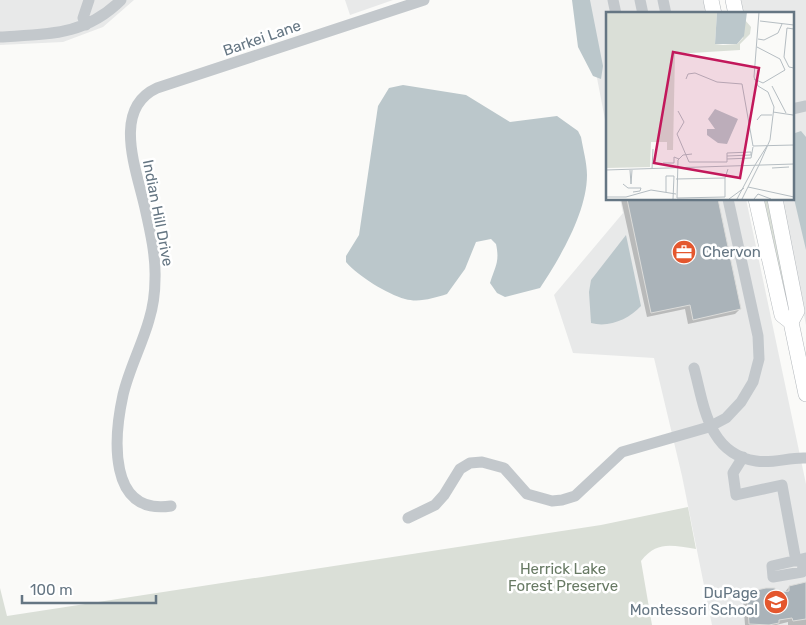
<svg xmlns="http://www.w3.org/2000/svg" width="806" height="625" font-family="Rubik,sans-serif">
  <style>
    .built { fill: #e8e9e9 }
    .green { fill: #dadfd7 }
    .water { fill: #bbc7cb }
    .shadow { fill: #0003 }
    .building { fill: #aab3b9; stroke: #dcdcda }
    .lines { fill: none; stroke-linecap: round; stroke-linejoin: round }
    .major-casing { stroke: #b5babe; stroke-width: 16 }
    .minor { stroke: #c3c8cc; stroke-width: 11 }
    .major { stroke: #fff; stroke-width: 15 }
    .labels { text-anchor: middle; dominant-baseline: central; stroke-width: 5; stroke-linejoin: round; paint-order: stroke }
    .street-label { font-size: 15px; fill: #657683; stroke: #fff }
    .poi-label { font-size: 15px; fill: #657683; stroke: #fff; text-anchor: start }
    .park-label { font-size: 15px; fill: #687a64; stroke: #fff }
    .inset-road { fill: none; stroke: #b5bdc2; stroke-width: 1 }
    .view { fill: #c2185b; fill-opacity: 0.15; stroke: #c2185b; stroke-width: 2.5 }
    .inset-edge { fill: none; stroke: #657683; stroke-width: 2.5 }
  </style>
  <rect width="100%" height="100%" fill="#fafaf8"/>
  <path class="built" d="M0 0H134L103 27 63 42 0 45Z
    M345 0H393L350 15Z
    M582 0H704L706 14H607V130Z
    M741 0H806V325L781 199H792V14H743Z
    M620 199H746L806 484V625H712L682 476 654 358 573 353 554 295 623 213Z"/>
  <path class="green" d="M761 199H769L790 314Z
    M688 507 696 549C672 546 658 540 641 561L652 625H0V588L7 616 601 525Z"/>
  <path class="water" d="M572 0H590L603 66 601 79 593 76 578 47Z
    M403 85 466 95 510 122 557 116 578 131 581 137C583 149 587 163 587 175 587 212 560 258 540 288L505 297 497 293 490 283C495 267 500 262 496 244L491 239 476 242 465 269 447 294C434 298 419 303 405 299 387 294 358 276 346 262V256L359 235 378 106 389 88Z
    M801 131 806 137V250L792 190V134Z
    M626 235 641 306C629 319 609 328 591 323L589 292 591 280Z"/>
  <path class="shadow" d="M621 199H716L740 309 735 314 688 324 685 309 647 317Z
    M806 583V625H788V622L776 625H745L743 599 748 594 784 593 789 587Z"/>
  <path class="building" d="M627 199H718L741 309 693 320 690 305 651 313Z
    M806 582V619L793 621 792 618 779 620V623L769 625 749 624 747 592 766 588H775V593L789 591V586Z"/>
  <g class="lines">
    <g class="major-casing">
      <path id="major" d="M711 0 714 14
        M733 0 736 14
        M756 199 782 315 791 322
        M775 199 797 311 791 322 806 394"/>
    </g>
    <path class="minor" d="M613 0 616 14
      M640 0 643 14
      M663 0 666 14
      M86 25 83 18 89 0
      M0 37C47 34 85 36 121 0
      M792 109 806 106
      M694 368C704 405 708 454 756 461 773 464 789 457 806 458
      M743 457 733 473 736 495 782 485 796 561
      M171 506C107 516 114 436 123 395 129 369 142 345 149 320 153 307 155 293 155 279 156 256 150 230 145 208 137 171 111 109 157 88L424 0
      M408 518 435 505 444 495 460 469 470 463 482 462 504 468 527 494 552 501 562 500 575 496 622 452 709 427 726 418 741 402 753 382 759 359 758 336 728 199
      M804 560 802 572 773 577 772 566 806 558"/>
    <use href="#major" class="major"/>
  </g>
  <defs>
    <g id="office-disc" transform="scale(1.25)"><circle r="9.5" fill="#e4572e" stroke="#fff"/><path d="M-6-3h4V-5.5h4V-3h4V5H-6ZM-1-4.5V-3h2v-1.5ZM-6 0V1H6V0Z" fill="#fff"/></g>
    <g id="school-disc" transform="scale(1.25)"><circle r="9.5" fill="#e4572e" stroke="#fff"/><path d="M0-5L7-2L0 1L-7-2ZM-4 1L0 2.5L4 1V4Q0 6-4 4Z" fill="#fff"/></g>
  </defs>
  <g fill-rule="evenodd">
    <use href="#office-disc" x="684" y="252"/>
    <use href="#school-disc" x="776" y="602"/>
  </g>
  <g class="labels">
    <g class="street-label">
      <text transform="translate(262 38) rotate(-19)">Barkei Lane</text>
      <text transform="translate(158 213) rotate(79)">Indian Hill Drive</text>
    </g>
    <g class="poi-label">
      <text x="702" y="252">Chervon</text>
      <text x="758" y="593" text-anchor="end">DuPage<tspan x="758" dy="17">Montessori School</tspan></text>
    </g>
    <g class="park-label">
      <text x="563" y="569">Herrick Lake<tspan x="563" dy="17">Forest Preserve</tspan></text>
    </g>
  </g>
  <g transform="translate(606 12)">
    <rect width="188" height="188" fill="#fafaf8"/>
    <path d="M0 0H111L109 32 117 33 131 32 137 26 139 8 145 15 144 22 134 32V38L69 42 67 138H61V130H45L44 155 0 156Z" fill="#dadfd7"/>
    <path d="M111 0H141L138 24 131 32H109ZM109 97 132 107 121 132 112 131 101 123V117H109L102 107Z" fill="#bbc7cb"/>
    <path class="inset-road" d="M153 0 148 65 152 74 162 80 168 95 164 128 153 153M154 9 188 13M188 17 181 16 178 45 183 55 188 56M152 27 158 28 172 21 176 12M80 67 82 62 89 61 111 70 136 72 147 134 188 133M148 67 157 71 179 58 174 47 151 35M166 74 180 101M72 99 78 110 71 122 83 150H121V141L145 140V143M167 100 187 103M151 108 155 103H166M86 142 77 143 72 148 71 186 119 185M121 144 145 143M121 147 145 146 147 135M57 151H68V145L73 147M149 153 161 134M166 156 183 155M46 157 47 137M0 158 188 152M24 158 25 172 26 158M70 167 119 166 122 157M17 172 22 176H35L34 179 27 180M142 175 188 185M60 180V164H68L67 187M0 185H20L45 178 70 182M119 185V166M123 187 138 176M131 187 149 153M136 187 153 153M148 187 152 182 165 187"/>
    <path class="view" d="M67 40 153 56 134 166 48 151Z"/>
    <rect width="188" height="188" class="inset-edge"/>
  </g>
  <path d="M22 595v8h134v-8" fill="none" stroke="#657683" stroke-width="2.5"/>
  <text x="30" y="595" font-size="15" fill="#657683" stroke="#ffffff" stroke-width="4" paint-order="stroke">100 m</text>
</svg>
